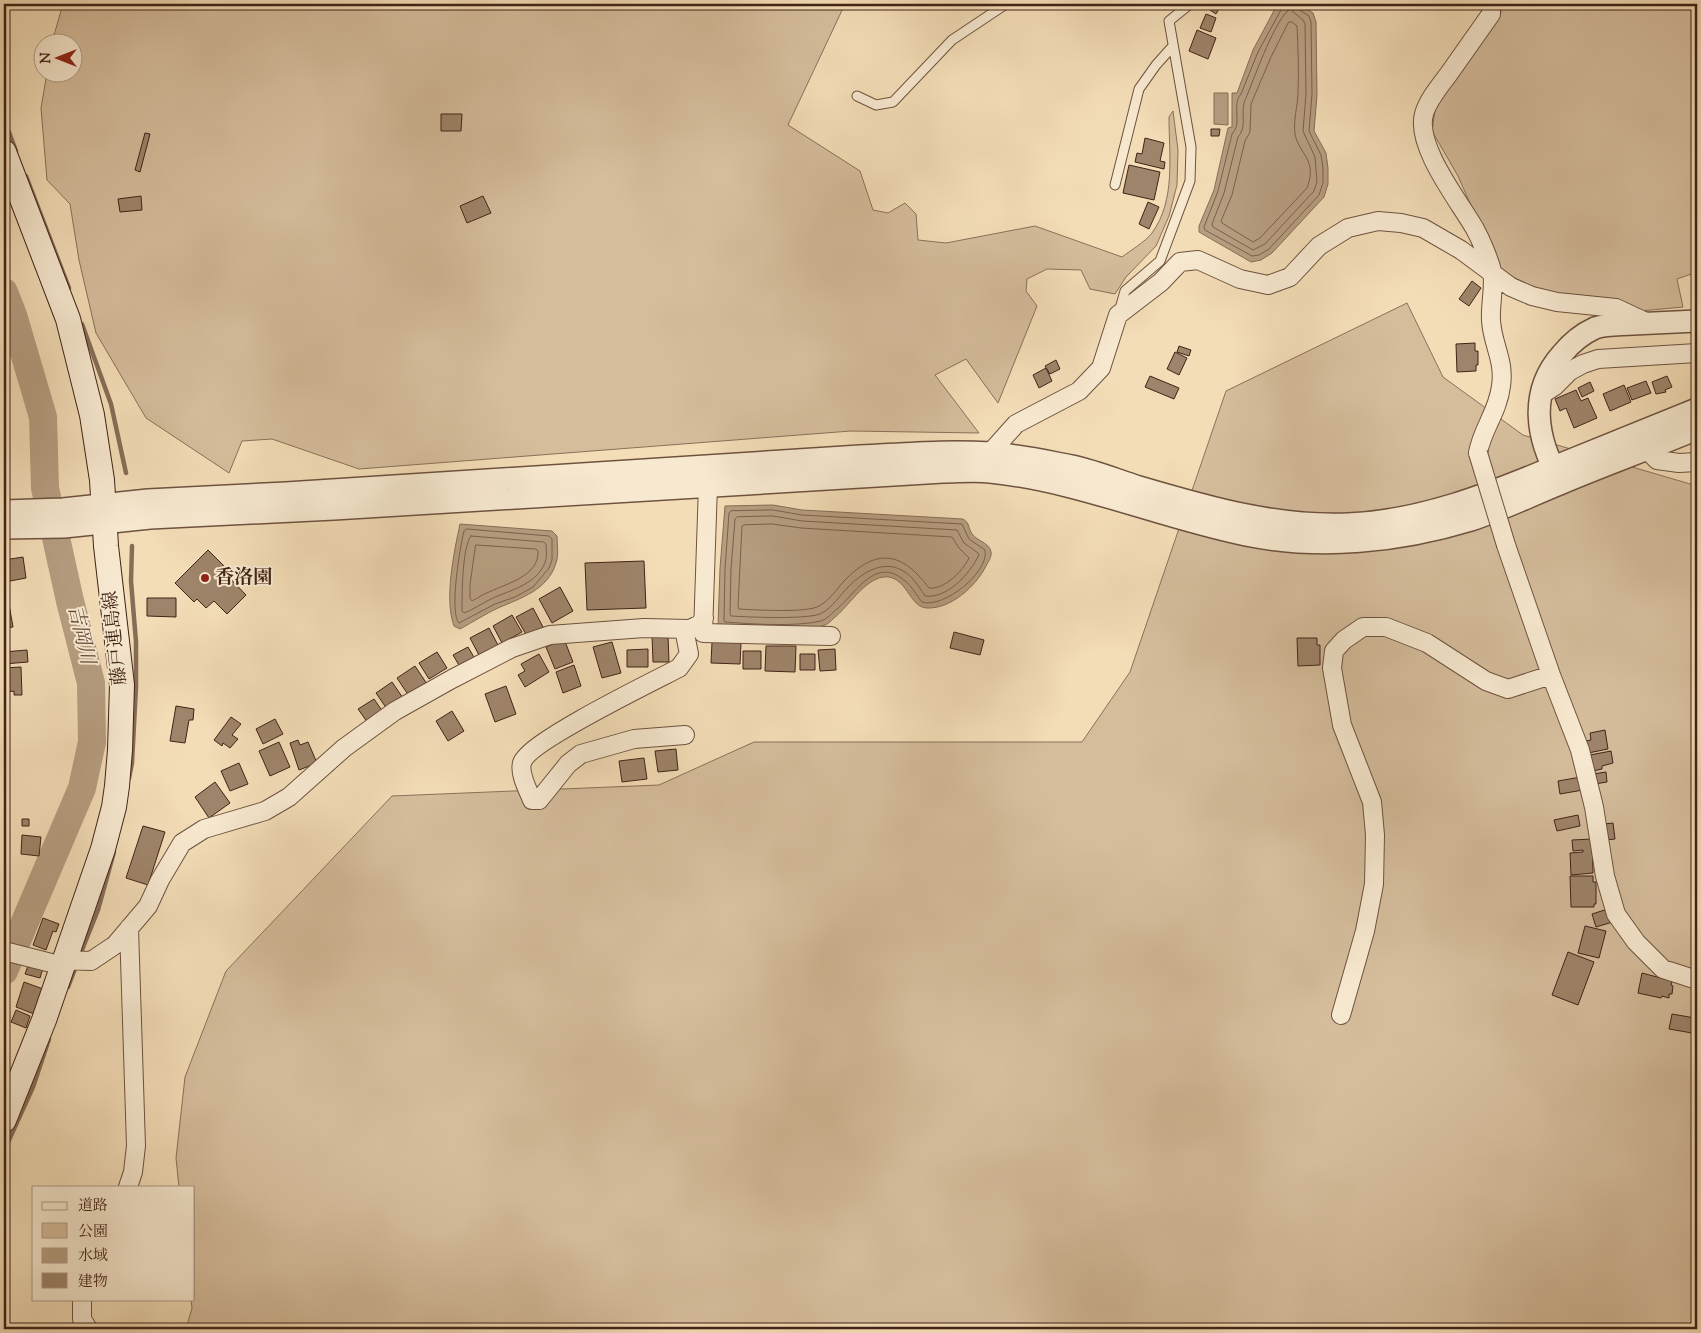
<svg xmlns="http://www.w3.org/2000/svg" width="1701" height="1333" font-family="'Sorts Mill Goudy','Noto Serif JP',serif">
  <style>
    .green { fill: #d5bd9c; stroke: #8b705a }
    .water { fill: #b69e81; stroke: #876d57 }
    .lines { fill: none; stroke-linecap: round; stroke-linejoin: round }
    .shore { stroke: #7c604c; stroke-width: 1 }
    .stream { stroke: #876d57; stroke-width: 4.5 }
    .river { stroke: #b69e81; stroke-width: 28 }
    .building { fill: #9e846a; stroke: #412317 }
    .service-casing { stroke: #6e523f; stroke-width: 11 }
    .minor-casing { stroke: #6e523f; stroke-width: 20 }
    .tertiary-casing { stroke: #6e523f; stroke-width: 24 }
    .secondary-casing { stroke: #412317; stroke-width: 26 }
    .service { stroke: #f7e9d0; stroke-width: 9 }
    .minor { stroke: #f7e9d0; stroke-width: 18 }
    .tertiary { stroke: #f7e9d0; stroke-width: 21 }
    .secondary { stroke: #f7e9d0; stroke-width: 24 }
    .minor-bridge-casing { stroke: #6e523f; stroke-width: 20; stroke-linecap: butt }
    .minor-bridge { stroke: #f7e9d0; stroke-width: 18 }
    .poi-dot { fill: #8f2418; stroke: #f7e9d0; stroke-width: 2 }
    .labels { text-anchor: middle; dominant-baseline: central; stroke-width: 4; stroke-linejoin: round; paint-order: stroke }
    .poi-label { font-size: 19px; font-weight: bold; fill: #412317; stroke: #f7e9d0; text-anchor: start }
    .street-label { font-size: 19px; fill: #412317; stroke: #f7e9d0 }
    .water-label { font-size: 20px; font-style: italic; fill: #644837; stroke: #f7e9d0 }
  </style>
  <rect width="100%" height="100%" fill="#f3ddb7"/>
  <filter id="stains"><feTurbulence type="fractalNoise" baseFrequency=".004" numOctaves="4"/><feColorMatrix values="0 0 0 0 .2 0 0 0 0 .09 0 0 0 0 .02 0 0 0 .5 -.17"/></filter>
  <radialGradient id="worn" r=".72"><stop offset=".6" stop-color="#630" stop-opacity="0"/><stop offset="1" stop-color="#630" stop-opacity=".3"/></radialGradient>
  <path class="green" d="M63 4H845L788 125 860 171 873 210 888 213 905 203 916 214 918 240 946 243 1035 226 1122 257C1131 250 1145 242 1152 233 1176 200 1169 155 1169 117L1173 111 1178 150 1177 185 1169 216 1156 246 1126 277 1115 294 1090 289 1081 270 1047 269 1027 279 1026 291 1037 306 998 403 966 359 935 375 979 433 851 431 359 469 272 439 242 441 229 473 146 418 96 333 79 260 70 204 47 180 41 108 47 73 72 72V42H52Z
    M1500 4H1697V272L1677 279 1683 307 1640 311 1574 296 1535 289 1499 269 1458 176 1432 131 1436 104 1501 12Z
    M1407 303 1443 377 1523 435 1697 486V1329H186L192 1308 191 1299H194V1187H179L176 1158 185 1077 226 971 392 796 659 785 754 742H1082L1130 672 1226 391Z"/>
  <path class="water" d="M1290 4 1301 5 1313 13 1316 22 1317 95 1314 131 1326 153 1328 168V184L1324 197 1272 253 1261 260 1251 262 1199 232V226L1214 190 1228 128 1232 127V93H1237L1253 50 1277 5Z
    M1214 93H1228V125L1214 124Z
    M773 505 802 510 963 519C970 523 968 528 972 534 977 541 990 543 991 552 992 557 988 562 986 566 976 586 951 609 927 608 909 608 907 574 883 577 864 580 848 607 834 618 831 621 828 624 825 625 821 627 814 627 810 627 780 631 749 628 718 627L720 568 725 506Z
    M460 524 552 531 557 536C557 544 559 555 556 563 548 590 521 598 498 608 485 614 473 622 460 629L454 626C444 599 454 552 460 524Z"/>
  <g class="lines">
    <path class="shore" d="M1282 4V8L1258 52 1241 94C1231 105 1243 123 1232 134L1218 191 1204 227 1205 230 1252 256 1259 255 1269 249 1319 195 1323 183V168L1321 155 1309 131 1312 94 1311 22 1309 16 1298 9 1297 4
      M1290 9 1303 20 1305 24 1306 94 1303 131 1315 157 1317 182 1314 191 1265 244 1253 250 1213 227 1212 224 1224 193 1238 137C1247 127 1241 116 1244 104 1244 100 1247 97 1248 93 1255 76 1276 17 1290 9Z
      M1289 22H1292L1297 26C1298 48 1299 70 1298 92 1298 106 1293 119 1295 134 1299 155 1318 159 1307 188L1260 238 1253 242 1222 223 1221 221 1232 195 1245 141 1250 132 1251 104 1271 57Z
      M773 510 802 515 962 524 969 539 985 550C990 572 943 609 922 602 916 595 912 586 905 581 876 555 856 593 837 609 832 613 827 619 821 621 796 627 751 624 725 622L724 620 725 569 729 513 731 511Z
      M773 516 802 521 957 530 964 543 978 553 979 555C970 573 948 599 925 596 921 590 917 583 912 578 891 556 866 569 849 586 840 595 833 607 822 613 811 620 747 617 731 616L730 614 731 569 735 519 737 517Z
      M772 524 801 528 952 537 959 548 969 558C963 571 944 590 929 588 902 552 877 547 844 581 836 590 830 600 819 606 808 613 755 610 739 609L738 606 742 526 744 525Z
      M467 529 549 536 552 539V560L549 568 533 587 515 597 495 604 459 623C449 612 460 547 464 531Z
      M471 536 544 542 546 544C546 549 547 555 546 559 540 584 510 590 491 599 482 603 473 610 464 613L462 611C462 595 462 547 471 536Z
      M476 545 536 549 538 551C539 576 508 583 489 592 483 594 478 598 472 601L470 598V585Z"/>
    <path class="stream" d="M4 119 16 151
      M26 176 69 288
      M82 324 111 404 126 473
      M129 778 132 763 136 687V642L131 581 132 546
      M82 950 98 910 114 852
      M4 961 7 962
      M68 987 76 966
      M4 1151 33 1087 49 1039"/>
    <path class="river" d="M4 292 13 315 43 417 45 488 70 601 91 683 92 742 82 788 4 971"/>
  </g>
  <path class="building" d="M1214 4 1220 7 1216 14 1210 10Z
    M1206 14 1216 18 1211 32 1200 28Z
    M1197 30 1216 38 1208 59 1189 51Z
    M441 114H462L461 131H441Z
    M1211 129H1220L1219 136H1211Z
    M145 133 150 134 140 172 135 170Z
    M1145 138 1164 143 1160 161 1165 162 1164 169 1135 162 1137 153 1142 154Z
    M1129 165 1160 172 1154 200 1123 193Z
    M141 196 142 210 120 212 118 199Z
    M483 196 491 213 467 223 460 206Z
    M1148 202 1159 207 1149 229 1139 224Z
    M1472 281 1481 288 1469 306 1459 299Z
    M1475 343V351H1478V365H1476V371L1457 372 1456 344Z
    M1179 346 1191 350 1189 356 1177 352Z
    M1175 352 1187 358 1179 375 1167 369Z
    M1056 360 1060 369 1050 374 1045 366Z
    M1046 368 1052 381 1039 388 1033 375Z
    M1150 376 1179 388 1174 399 1145 387Z
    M1667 376 1672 387 1665 390 1666 392 1656 394 1652 382Z
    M1646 381 1651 393 1632 400 1627 388Z
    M1590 382 1594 391 1582 397 1578 388Z
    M1624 385 1631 402 1610 411 1603 394Z
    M1576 390 1581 401 1588 398 1597 418 1574 428 1566 408 1560 411 1555 399Z
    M208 550 228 570 225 573 246 595 227 614 214 601 206 608 197 599 194 602 175 583Z
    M23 557 26 578 5 582 13 627 4 628V560Z
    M644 561 646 608 587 610 585 563Z
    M560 587 573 611 552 623 539 599Z
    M147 598H176V617L147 616Z
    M533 608 543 627 527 636 516 617Z
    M512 615 522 632 502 643 493 626Z
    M489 628 499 647 480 657 470 638Z
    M954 632 984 640 980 655 950 648Z
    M652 636H668L669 662H653Z
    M1297 638H1317V645H1320V665L1298 666Z
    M564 639 573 662 555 669 546 647Z
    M612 642 621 673 602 678 593 647Z
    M712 642 741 643 740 664 711 663Z
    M766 646H796L795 672 765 671Z
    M468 647 478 664 463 672 453 655Z
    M648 649V667H627V650Z
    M835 649 836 670 820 671 818 650Z
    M27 650 28 662 4 664V652Z
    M743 651H761V669H743Z
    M437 652 447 668 429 679 419 663Z
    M539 654 549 672 525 687 518 675 525 671 521 664Z
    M800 654H815V670H800Z
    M574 665 581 686 563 693 556 672Z
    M415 666 429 687 411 699 397 678Z
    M21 667 22 695H14V691L6 692 4 668Z
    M392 682 405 701 389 712 376 693Z
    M506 686 516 714 495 722 485 694Z
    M374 699 385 715 370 726 358 709Z
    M176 706 194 709 193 720H189L185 743 170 741Z
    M452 711 464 731 448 741 436 721Z
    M231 717 241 724 232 735 238 739 230 748 223 743 222 746 214 740Z
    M275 719 283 734 263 744 256 729Z
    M1605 730 1608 749 1588 753 1586 741 1591 740 1590 733Z
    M298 740 300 745 308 742 317 763 299 770 290 743Z
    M279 742 290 767 270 776 259 751Z
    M676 749 678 770 658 772 655 751Z
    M1611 751 1613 763 1602 766V769L1593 771 1590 755Z
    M644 758 647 779 622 782 619 761Z
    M239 763 248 784 230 791 221 771Z
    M1606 772 1607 782 1595 784 1593 774Z
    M1581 777 1583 790 1560 794 1558 781Z
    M215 782 230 803 209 818 195 797Z
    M1578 815 1580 826 1557 831 1554 820Z
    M22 819H29V826H22Z
    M1613 823 1615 839 1606 840 1604 824Z
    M143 826 165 832 148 885 126 878Z
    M22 835 41 837 39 856 21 854Z
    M1592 839 1593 873 1571 875 1570 853 1583 852V850L1573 851 1572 840Z
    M1570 876H1593V882H1596V904H1594V907H1571Z
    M4 890 8 891 5 913 4 912Z
    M1611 908 1616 921 1596 927 1592 914Z
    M43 918 59 924 56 932 53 931 46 950 33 945Z
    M1585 926 1606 931 1599 958 1578 953Z
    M1568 952 1594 962 1578 1005 1552 995Z
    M29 963 43 968 40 978 25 974Z
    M1642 973 1672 981 1671 985 1673 986 1672 994H1669V998L1662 996 1661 998 1638 993Z
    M24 982 43 989 34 1014 16 1007Z
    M16 1010 30 1016 26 1028 11 1022Z
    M1672 1014 1695 1018 1692 1033 1669 1029Z
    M4 1070 8 1071 4 1081Z"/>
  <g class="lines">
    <g class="service-casing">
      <path id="service" d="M857 96 876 105 893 102 952 40 1006 4
        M1115 185 1139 89 1156 65 1173 46
        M1119 312 1125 291 1160 261 1190 181 1191 147 1169 21 1190 4"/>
    </g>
    <g class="minor-casing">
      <path id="minor" d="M1541 395 1555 386 1570 371 1583 364 1598 359 1697 353
        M1647 450 1657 460 1679 463 1697 462
        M1478 453C1482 429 1498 412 1501 386 1505 360 1492 344 1491 320 1490 305 1495 285 1492 271 1489 259 1481 240 1475 229 1459 201 1415 146 1424 114 1428 100 1439 87 1448 75 1462 55 1477 34 1491 14V4
        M989 463 990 453 1016 424 1079 391 1101 368 1118 315 1161 282 1180 262 1198 260 1240 279 1268 285 1290 277 1319 246 1348 228 1378 221 1401 223 1423 228 1461 250 1511 287 1532 296 1557 302 1616 308 1648 323
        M708 485 703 633 831 636
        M1506 545 1551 675 1580 750 1594 807 1605 876 1616 914 1636 942 1663 969 1697 980
        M684 629 689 654 679 668C654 681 528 742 522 763 519 774 528 790 532 800H539L568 764 581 754 634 739 685 735
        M4 951 63 966
        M65 960 91 961 115 945 148 906 160 880 182 843 204 829 265 811 289 797 344 748 395 711 452 679 512 648 550 635 644 628 690 629 700 624 704 618
        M1341 1015 1365 931 1374 884 1375 835 1372 802 1342 725 1332 668 1334 651 1344 640 1363 627H1386L1427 643 1486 681 1508 689 1551 675
        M128 1187 133 1172 136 1146 129 928
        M82 1299V1319L88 1329"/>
    </g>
    <g class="tertiary-casing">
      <path id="tertiary" d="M1560 480C1536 439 1528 392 1562 354 1571 343 1582 334 1595 328 1607 324 1620 325 1633 324 1654 323 1676 322 1697 321
        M4 511 63 509 148 500 286 493 860 456C903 454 947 450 991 453 1018 455 1045 461 1072 466 1095 471 1117 480 1139 487 1207 507 1275 527 1348 524 1421 521 1489 494 1556 466 1603 447 1650 428 1697 409
        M4 528 64 527 150 518 334 509 943 472C958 472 975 470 990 472 1078 481 1159 517 1246 535 1320 550 1399 542 1471 520 1502 510 1532 495 1562 483 1607 464 1652 448 1697 429"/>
    </g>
    <g class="secondary-casing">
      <path id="secondary" d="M4 152 68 319 92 415 102 480 106 546 122 685 120 750 117 786 114 807 103 849 44 1020 4 1120"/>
    </g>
    <use href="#service" class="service"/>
    <use href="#minor" class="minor"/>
    <use href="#tertiary" class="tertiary"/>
    <use href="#secondary" class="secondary"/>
    <g class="minor-bridge-casing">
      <path id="minor-bridge" d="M1478 453 1506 545"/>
    </g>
    <use href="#minor-bridge" class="minor-bridge"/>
  </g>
  <circle class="poi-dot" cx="205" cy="578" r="5"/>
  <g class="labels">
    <g class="poi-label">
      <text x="215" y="578">香洛園</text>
    </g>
    <g class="street-label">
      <text transform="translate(116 638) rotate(-96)">藤戸連島線</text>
    </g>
    <g class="water-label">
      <text transform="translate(80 635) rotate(77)">吉岡川</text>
    </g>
  </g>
  <rect width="1701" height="1333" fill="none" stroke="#f3ddb7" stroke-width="20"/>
  <rect x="5" y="5" width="1691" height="1323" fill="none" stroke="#412317" stroke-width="2.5"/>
  <rect x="10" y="10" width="1681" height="1313" fill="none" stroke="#412317"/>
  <rect x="32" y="1186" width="162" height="115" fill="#f7e9d0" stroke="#ae9a86"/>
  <rect x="42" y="1202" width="25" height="8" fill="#f7e9d0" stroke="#ae9a86"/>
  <text x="78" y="1210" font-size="15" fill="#412317">道路</text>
  <rect x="42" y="1223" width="25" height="15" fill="#d5bd9c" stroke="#ae9a86"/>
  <text x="78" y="1236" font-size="15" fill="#412317">公園</text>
  <rect x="42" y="1248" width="25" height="15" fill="#b69e81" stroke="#ae9a86"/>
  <text x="78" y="1260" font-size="15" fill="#412317">水域</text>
  <rect x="42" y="1273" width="25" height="15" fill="#9e846a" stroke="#ae9a86"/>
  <text x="78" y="1286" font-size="15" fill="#412317">建物</text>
  <g transform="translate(58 58) rotate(270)"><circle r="24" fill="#f7e9d0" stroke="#ae9a86"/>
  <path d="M0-4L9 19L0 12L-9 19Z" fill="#8f2418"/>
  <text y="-8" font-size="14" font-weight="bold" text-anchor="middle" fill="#412317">N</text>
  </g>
  <rect width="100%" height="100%" filter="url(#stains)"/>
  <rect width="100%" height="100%" fill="url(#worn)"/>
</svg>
